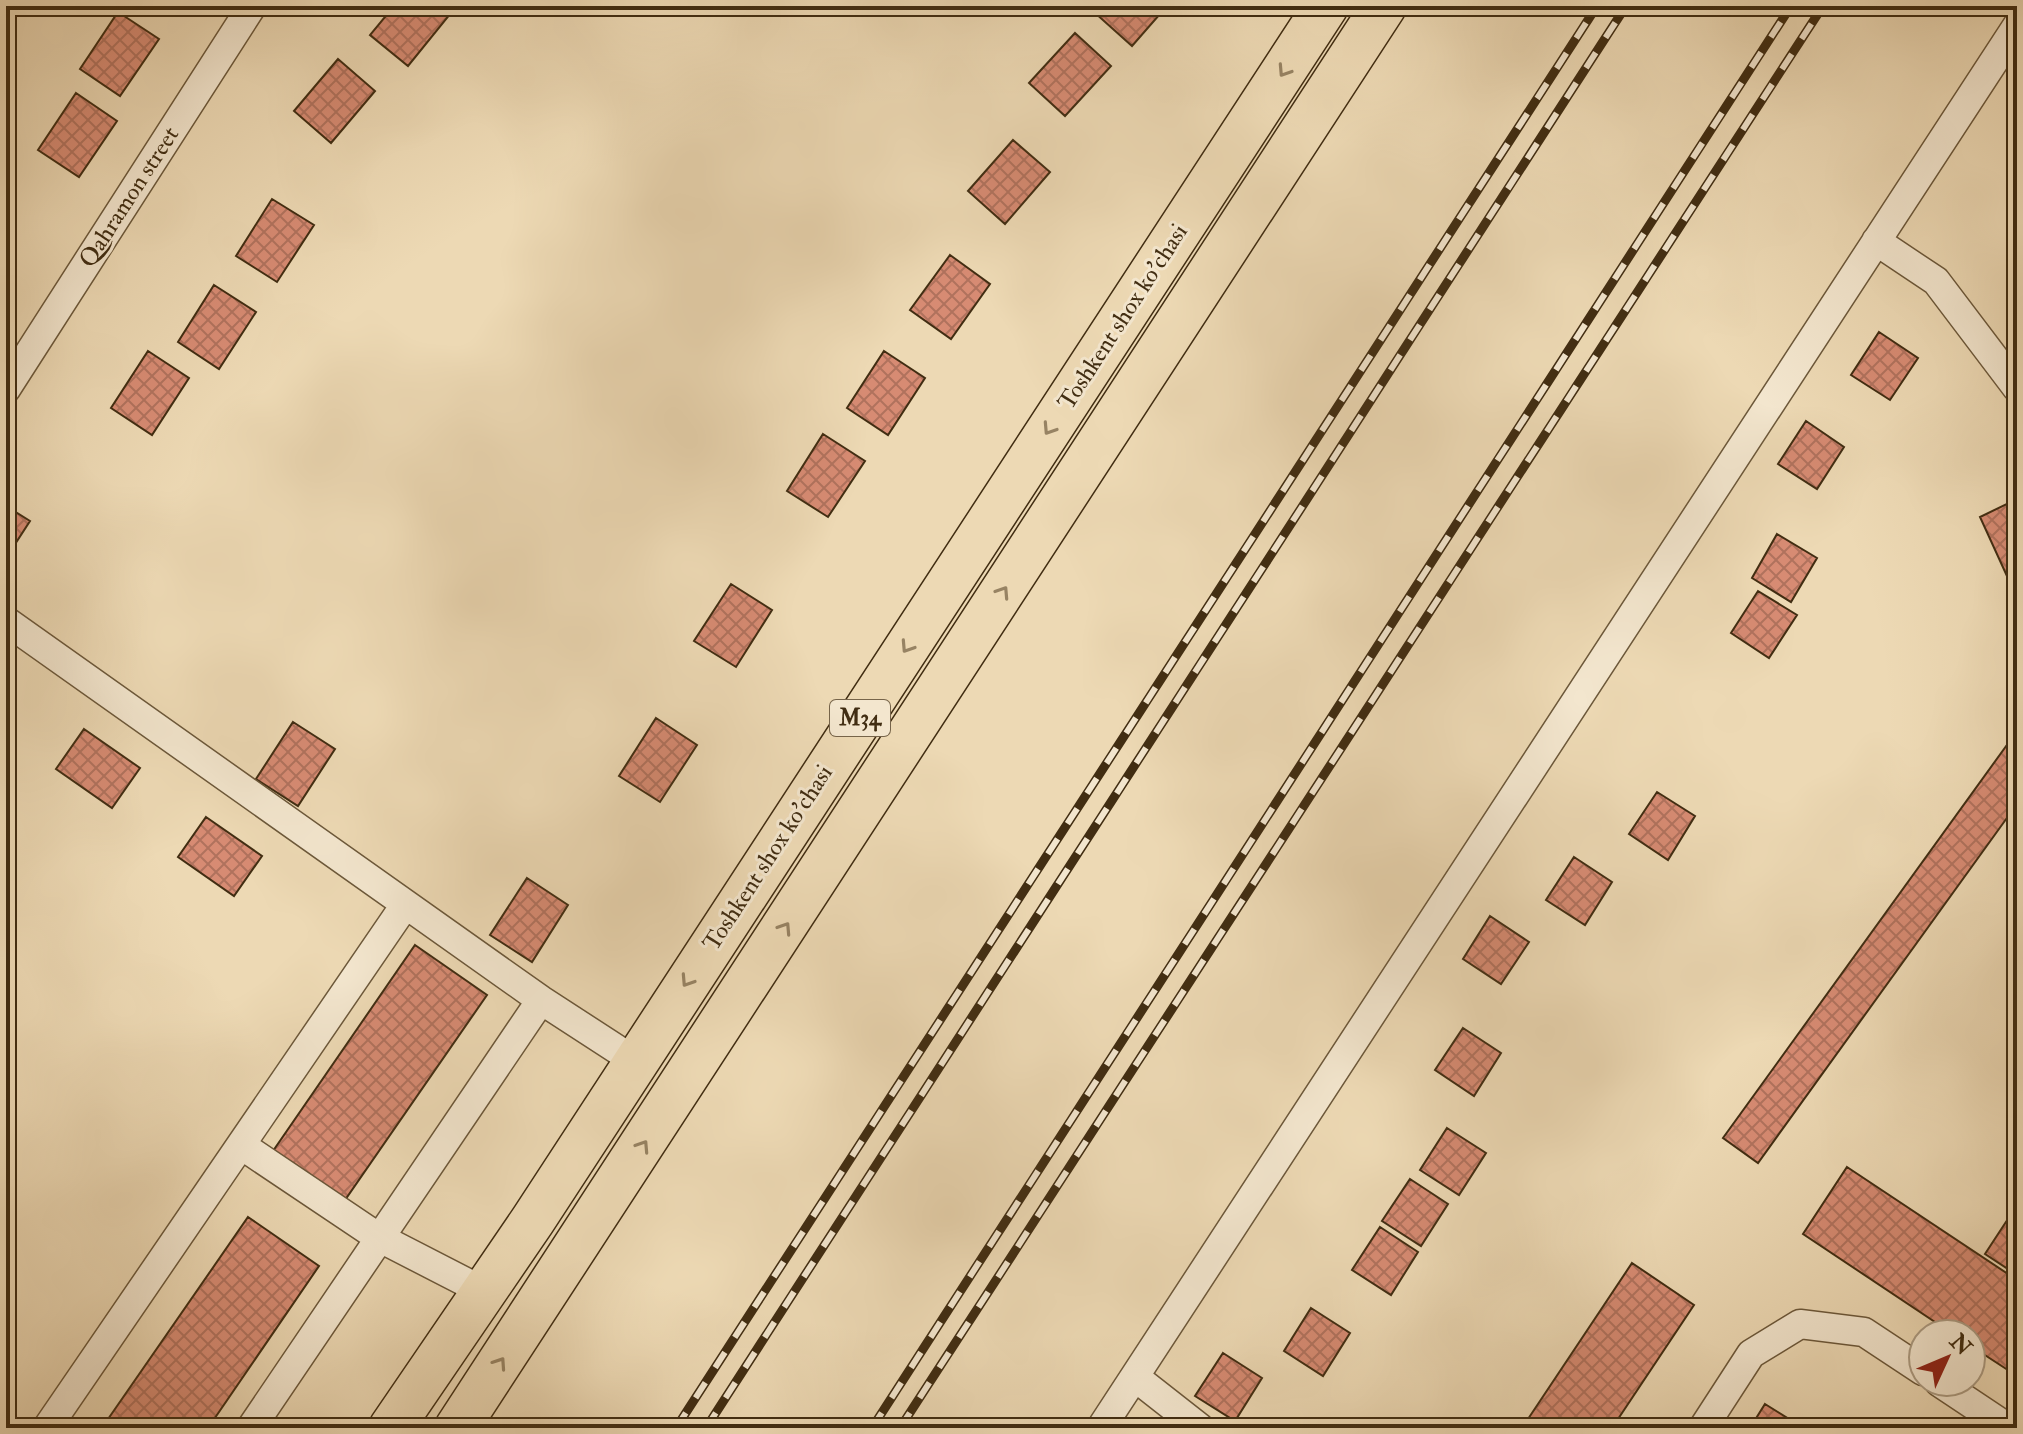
<svg xmlns="http://www.w3.org/2000/svg" width="2023" height="1434" font-family="'IM FELL Double Pica',serif">
  <style>
    .building { fill: url(#building-cross-hatch); stroke: #412d12; stroke-width: 2 }
    .lines { fill: none; stroke-linecap: round; stroke-linejoin: round }
    .street-casing { stroke: #6c583a; stroke-width: 31 }
    .highway-casing { stroke: #412d12; stroke-width: 47 }
    .street { stroke: #f3e6ce; stroke-width: 28 }
    .highway { stroke: #edd9b4; stroke-width: 44 }
    .rail-casing { stroke: #412d12; stroke-width: 9 }
    .rail { stroke: #f3e6ce; stroke-width: 6; stroke-dasharray: 18; stroke-linecap: butt }
    .oneway { stroke: #978363 }
    .labels { text-anchor: middle; dominant-baseline: central; stroke-width: 6; stroke-linejoin: round; paint-order: stroke }
    .shield { fill: #f3e6ce; stroke: #76644a; stroke-width: 2 }
    .shield-label { font-size: 22px; font-weight: bold; fill: #412d12 }
    .street-label { font-size: 24px; fill: #412d12; stroke: #f3e6ce }
  </style>
  <defs>
    <pattern id="building-cross-hatch" width="8" height="8" patternUnits="userSpaceOnUse" patternTransform="scale(2)"><rect width="8" height="8" fill="#d78b73"/><path d="M0 0l8 8M0 8l8-8" fill="none" stroke="#b0725d"/></pattern>
  </defs>
  <rect width="100%" height="100%" fill="#edd9b4"/>
  <filter id="stains"><feTurbulence type="fractalNoise" baseFrequency=".0025" numOctaves="4"/><feColorMatrix values="0 0 0 0 .2 0 0 0 0 .09 0 0 0 0 .02 0 0 0 .5 -.17"/></filter>
  <radialGradient id="worn" r=".72"><stop offset=".6" stop-color="#630" stop-opacity="0"/><stop offset="1" stop-color="#630" stop-opacity=".3"/></radialGradient>
  <path class="building" d="M394 6H442L451 13 408 66 370 35Z
    M1101 6H1167L1132 46 1095 13Z
    M118 12 159 39 120 96 80 69Z
    M1075 33 1111 66 1065 116 1029 83Z
    M338 59 375 91 331 143 294 111Z
    M76 93 117 121 79 177 38 150Z
    M1013 140 1050 172 1005 224 968 191Z
    M272 199 314 225 277 282 236 256Z
    M950 255 990 284 951 339 910 310Z
    M214 285 256 312 219 369 178 342Z
    M1879 332 1918 358 1890 400 1851 375Z
    M148 351 189 378 152 435 111 408Z
    M884 351 925 378 888 435 847 408Z
    M1806 421 1844 447 1817 489 1778 464Z
    M823 434 865 461 828 517 787 491Z
    M2017 499V598L1980 517Z
    M6 506 30 521 6 558Z
    M1777 534 1817 558 1791 602 1752 578Z
    M731 584 772 610 736 667 694 641Z
    M1758 591 1797 615 1769 658 1731 633Z
    M656 718 697 745 660 802 619 776Z
    M293 722 335 749 298 806 256 779Z
    M84 729 140 768 112 808 56 769Z
    M2017 731V804L1758 1163 1723 1138Z
    M1657 792 1695 816 1668 860 1629 834Z
    M206 817 262 856 234 896 178 857Z
    M1574 857 1612 882 1585 925 1546 900Z
    M527 878 568 905 532 962 490 935Z
    M1490 916 1529 942 1501 984 1463 959Z
    M415 945 487 995 345 1200 273 1151Z
    M1463 1028 1501 1053 1474 1096 1435 1070Z
    M1447 1128 1486 1153 1459 1195 1420 1170Z
    M1847 1167 2017 1280V1376L1971 1346V1334H1953L1803 1234Z
    M1410 1179 1448 1204 1421 1246 1382 1221Z
    M2017 1205V1275L1985 1254Z
    M248 1217 319 1266 208 1428H114L106 1422Z
    M1380 1227 1418 1252 1391 1295 1352 1270Z
    M1632 1263 1694 1305 1612 1428H1522Z
    M1311 1308 1350 1333 1323 1376 1284 1351Z
    M1223 1353 1262 1378 1235 1421 1195 1396Z
    M1765 1404 1802 1427V1428H1750Z"/>
  <g class="lines">
    <g class="street-casing">
      <path id="street" d="M1876 241 1936 281 2017 388
        M6 389 252 6
        M6 621 541 1000 635 1061
        M241 1145 378 1237 483 1291
        M1135 1377 1200 1428
        M1939 1382 2008 1428
        M47 1428 405 905
        M251 1428 541 1000
        M1101 1428 2017 26
        M1703 1428 1751 1354 1800 1324 1864 1332 1923 1371"/>
    </g>
    <g class="highway-casing">
      <path id="highway" d="M391 1428 533 1220 1326 6
        M457 1428 1384 6"/>
    </g>
    <use href="#street" class="street"/>
    <use href="#highway" class="highway"/>
    <g class="rail-casing">
      <path id="rail" d="M676 1428 1597 6
        M706 1428 1626 6
        M872 1428 1791 6
        M900 1428 1823 6"/>
    </g>
    <use href="#rail" class="rail"/>
  </g>
  <defs><path id="oneway-chevron" d="M-2-3.5L2.5 0L-2 3.5" fill="none" stroke-width="1.6" stroke-linecap="round" stroke-linejoin="round" transform="scale(2)"/></defs>
  <g class="oneway">
    <use href="#oneway-chevron" transform="translate(1284 71) rotate(123)"/>
    <use href="#oneway-chevron" transform="translate(1049 429) rotate(123)"/>
    <use href="#oneway-chevron" transform="translate(1003 592) rotate(-57)"/>
    <use href="#oneway-chevron" transform="translate(907 647) rotate(123)"/>
    <use href="#oneway-chevron" transform="translate(785 928) rotate(-57)"/>
    <use href="#oneway-chevron" transform="translate(687 981) rotate(123)"/>
    <use href="#oneway-chevron" transform="translate(643 1146) rotate(-57)"/>
    <use href="#oneway-chevron" transform="translate(500 1363) rotate(-56)"/>
  </g>
  <g class="labels">
    <rect class="shield" x="830" y="700" width="60" height="36" rx="6"/>
    <g class="shield-label">
      <text x="860" y="718">M34</text>
    </g>
    <g class="street-label">
      <text transform="translate(129 197) rotate(-57)">Qahramon street</text>
      <text transform="translate(1123 317) rotate(-57)">Toshkent shox ko'chasi</text>
      <text transform="translate(768 858) rotate(-57)">Toshkent shox ko'chasi</text>
    </g>
  </g>
  <rect width="2023" height="1434" fill="none" stroke="#edd9b4" stroke-width="32"/>
  <rect x="8" y="8" width="2007" height="1418" fill="none" stroke="#412d12" stroke-width="4"/>
  <rect x="16" y="16" width="1991" height="1402" fill="none" stroke="#412d12" stroke-width="2"/>
  <g transform="translate(1947 1358) rotate(46)"><circle r="38" fill="#f3e6ce" stroke="#ac9c83" stroke-width="2"/>
  <path d="M0-6L14 30L0 20L-14 30Z" fill="#8f2418"/>
  <text y="-12" font-size="22" font-weight="bold" text-anchor="middle" fill="#412d12">N</text>
  </g>
  <rect width="100%" height="100%" filter="url(#stains)"/>
  <rect width="100%" height="100%" fill="url(#worn)"/>
</svg>
